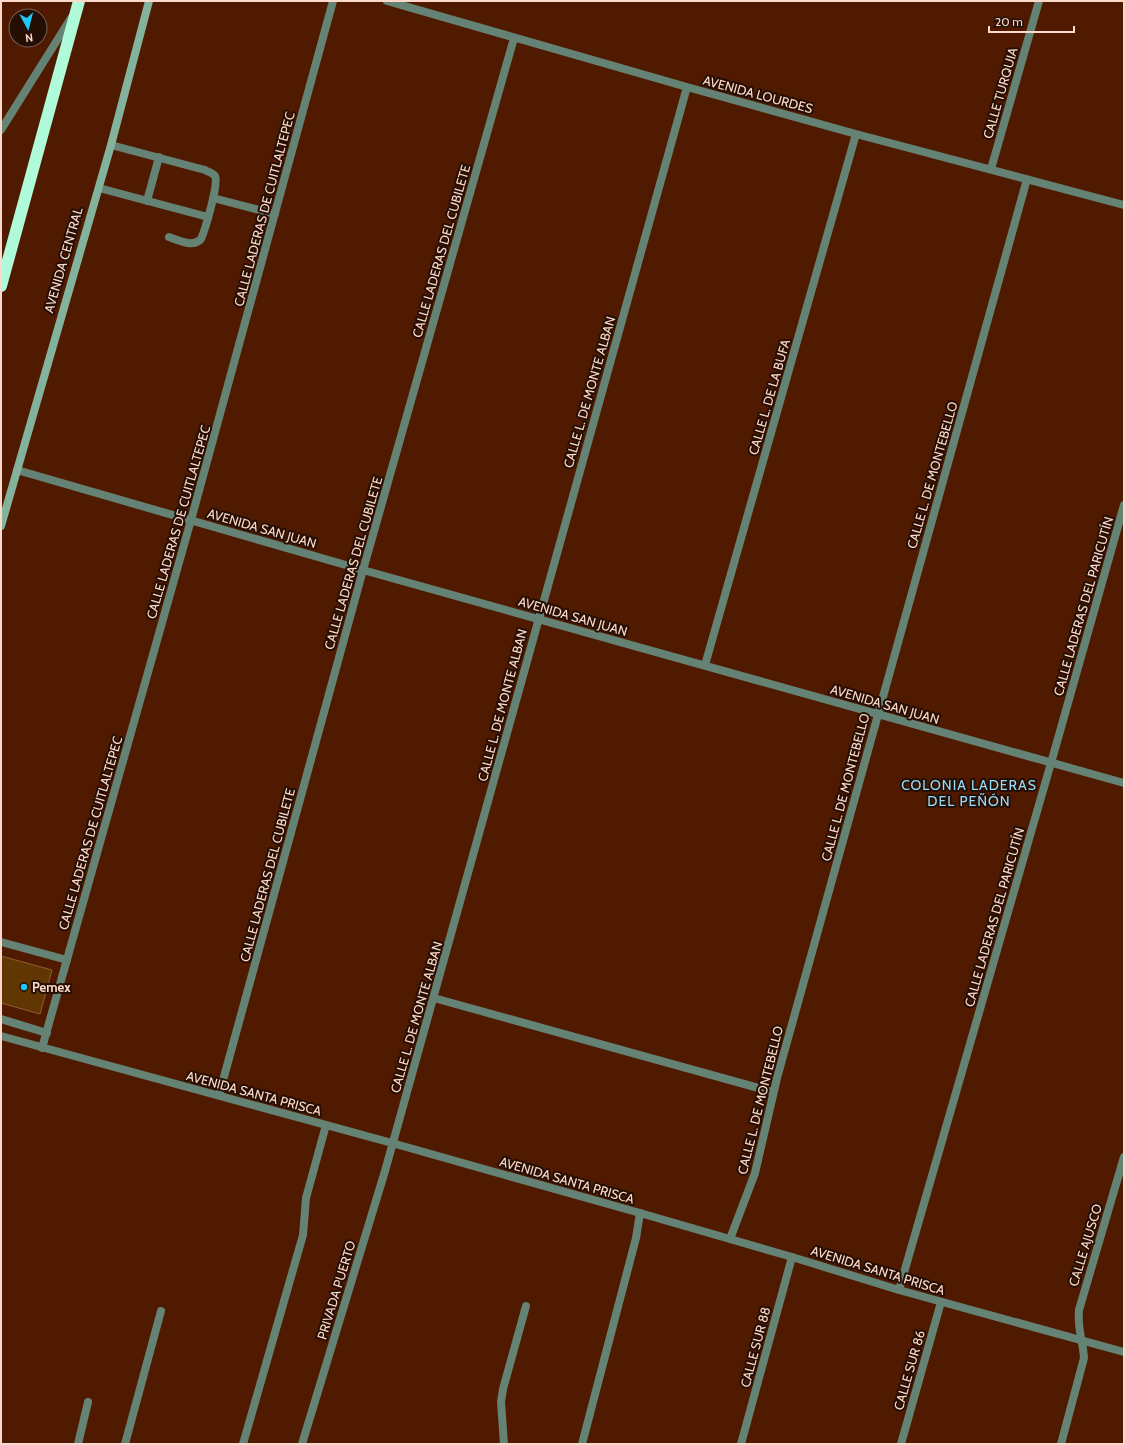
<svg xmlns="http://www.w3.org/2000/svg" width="1125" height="1445" font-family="Cabin,sans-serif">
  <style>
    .building { fill: #603703; stroke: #8e5f2f }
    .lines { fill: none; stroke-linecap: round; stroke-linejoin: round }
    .service { stroke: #658375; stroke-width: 8 }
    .minor { stroke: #658375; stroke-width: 8 }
    .tertiary { stroke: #658375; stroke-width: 8 }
    .secondary { stroke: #83b39d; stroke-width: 8 }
    .motorway { stroke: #affbd9; stroke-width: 12 }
    .poi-dot { fill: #1bc9fc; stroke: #250e04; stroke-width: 1.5 }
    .labels { text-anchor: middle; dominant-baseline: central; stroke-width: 4; stroke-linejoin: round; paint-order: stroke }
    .street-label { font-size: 13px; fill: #fcd9ca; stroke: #250e04 }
    .poi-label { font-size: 13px; font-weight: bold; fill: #fcd9ca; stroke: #250e04; text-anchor: start }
    .neighbourhood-label { font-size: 14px; letter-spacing: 1px; fill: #96dcf8; stroke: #250e04 }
  </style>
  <rect width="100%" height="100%" fill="#4f1a00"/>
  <path class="building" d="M1 956 52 970 40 1014 1 1003Z"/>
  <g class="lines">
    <path class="service" d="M1 130 71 18
      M111 145 205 170C208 172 213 173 215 176 219 184 205 230 201 239 193 248 178 240 169 237
      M99 188 208 217
      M213 198 275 214
      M147 201 159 157
      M1 942 67 960
      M1 1019 47 1033
      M78 1444 88 1402
      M125 1444 161 1311
      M243 1444 303 1235 306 1198 326 1125"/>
    <path class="minor" d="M387 1 687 87 856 134 1124 205
      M991 169 1039 1
      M17 470 363 570 1124 783
      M705 665 856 134
      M434 998 773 1092
      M42 1048 191 520 333 1
      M219 1095 363 570 514 38
      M730 1239 755 1173 777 1078 1027 179
      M899 1290 1051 763 1124 505
      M302 1444 385 1171 687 87
      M504 1444 501 1402 503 1389 526 1306
      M582 1444 636 1238 640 1213
      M741 1444 792 1257
      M901 1444 941 1302
      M1061 1444 1084 1358C1083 1341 1077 1328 1079 1310L1124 1157"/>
    <path class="tertiary" d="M1 1036 392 1143 640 1213 792 1257 899 1290 1124 1352"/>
    <path class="secondary" d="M1 526 111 145 149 1"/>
    <path class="motorway" d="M1 286 79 1"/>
  </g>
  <circle class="poi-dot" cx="24" cy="987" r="4"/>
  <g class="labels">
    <g class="street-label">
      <text transform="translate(1000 93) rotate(-74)">CALLE TURQUIA</text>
      <text transform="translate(758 94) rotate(15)">AVENIDA LOURDES</text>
      <text transform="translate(264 209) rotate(-75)">CALLE LADERAS DE CUITLALTEPEC</text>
      <text transform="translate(441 251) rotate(-74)">CALLE LADERAS DEL CUBILETE</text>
      <text transform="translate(63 260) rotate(-74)">AVENIDA CENTRAL</text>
      <text transform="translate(589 392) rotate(-74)">CALLE L. DE MONTE ALBAN</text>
      <text transform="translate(769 397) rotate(-74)">CALLE L. DE LA BUFA</text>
      <text transform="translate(932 475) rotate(-74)">CALLE L. DE MONTEBELLO</text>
      <text transform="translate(178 522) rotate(-74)">CALLE LADERAS DE CUITLALTEPEC</text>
      <text transform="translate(262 528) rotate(16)">AVENIDA SAN JUAN</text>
      <text transform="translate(353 563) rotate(-74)">CALLE LADERAS DEL CUBILETE</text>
      <text transform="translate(1083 606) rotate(-74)">CALLE LADERAS DEL PARICUTÍN</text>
      <text transform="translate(573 616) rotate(16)">AVENIDA SAN JUAN</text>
      <text transform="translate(885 704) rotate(16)">AVENIDA SAN JUAN</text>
      <text transform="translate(502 705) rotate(-75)">CALLE L. DE MONTE ALBAN</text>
      <text transform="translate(845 787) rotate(-75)">CALLE L. DE MONTEBELLO</text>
      <text transform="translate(90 833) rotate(-74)">CALLE LADERAS DE CUITLALTEPEC</text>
      <text transform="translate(267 875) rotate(-75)">CALLE LADERAS DEL CUBILETE</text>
      <text transform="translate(994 917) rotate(-74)">CALLE LADERAS DEL PARICUTÍN</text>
      <text transform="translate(416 1017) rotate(-74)">CALLE L. DE MONTE ALBAN</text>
      <text transform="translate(254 1093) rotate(15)">AVENIDA SANTA PRISCA</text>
      <text transform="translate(760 1100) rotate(-76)">CALLE L. DE MONTEBELLO</text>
      <text transform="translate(567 1180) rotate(16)">AVENIDA SANTA PRISCA</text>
      <text transform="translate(1085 1245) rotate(-73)">CALLE AJUSCO</text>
      <text transform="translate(878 1270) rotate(17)">AVENIDA SANTA PRISCA</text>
      <text transform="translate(336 1290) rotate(-73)">PRIVADA PUERTO</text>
      <text transform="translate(755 1347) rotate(-75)">CALLE SUR 88</text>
      <text transform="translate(909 1370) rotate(-74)">CALLE SUR 86</text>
    </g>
    <g class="poi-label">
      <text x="32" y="987">Pemex</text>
    </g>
    <g class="neighbourhood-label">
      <text x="969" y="785">COLONIA LADERAS<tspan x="969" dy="16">DEL PEÑÓN</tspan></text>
    </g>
  </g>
  <rect width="1125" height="1445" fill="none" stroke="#fcd9ca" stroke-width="4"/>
  <g transform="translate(28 28) rotate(173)"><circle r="19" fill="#250e04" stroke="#7b5f53"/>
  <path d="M0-3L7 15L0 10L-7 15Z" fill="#1bc9fc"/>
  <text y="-6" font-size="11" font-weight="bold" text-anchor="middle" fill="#fcd9ca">N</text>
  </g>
  <path d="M989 26v6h85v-6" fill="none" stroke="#fcd9ca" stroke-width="2"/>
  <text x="995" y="26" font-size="12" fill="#fcd9ca" stroke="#250e04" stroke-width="3" paint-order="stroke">20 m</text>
</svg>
